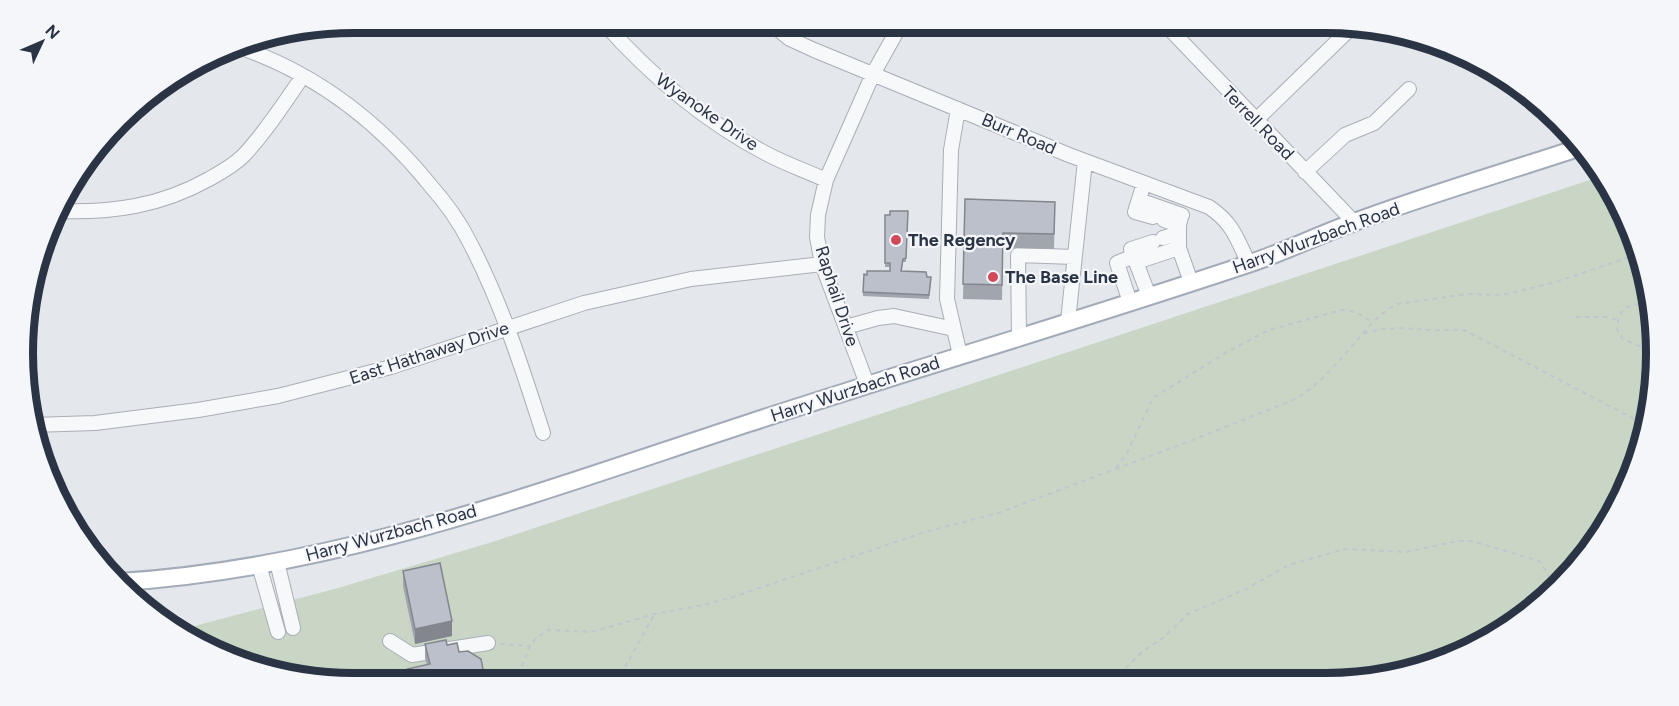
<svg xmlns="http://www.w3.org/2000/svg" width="1679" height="706" font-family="Figtree,sans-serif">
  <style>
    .green { fill: #c9d6c5 }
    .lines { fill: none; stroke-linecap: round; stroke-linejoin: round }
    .minor-casing { stroke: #a9aeb7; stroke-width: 16 }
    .major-casing { stroke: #a3abb8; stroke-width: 20 }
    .path { stroke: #c2c5cb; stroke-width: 2; stroke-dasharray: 4.5 4.5; stroke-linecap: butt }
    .minor { stroke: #f7f8fa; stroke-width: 14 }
    .major { stroke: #fff; stroke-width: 16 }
    .wall { fill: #a1a5ae }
    .shaded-wall { fill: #83868d }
    .building { fill: #bbc0ca; stroke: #83868d; stroke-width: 1.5 }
    .poi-dot { fill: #d1495b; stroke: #f4f6f9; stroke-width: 2 }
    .labels { text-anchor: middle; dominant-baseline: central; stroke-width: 4.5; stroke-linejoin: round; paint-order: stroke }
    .street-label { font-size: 18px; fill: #2b3445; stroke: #f4f6f9 }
    .poi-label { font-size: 18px; font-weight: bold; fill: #2b3445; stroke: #f4f6f9; text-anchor: start }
    .rim { fill: none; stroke: #2b3445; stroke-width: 8 }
  </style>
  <rect width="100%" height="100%" fill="#e4e7ec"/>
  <path class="green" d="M1599 177 1623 207 1656 332 1639 460 1601 537 1544 602 1453 658 1369 681 353 683 246 666 183 629 338 588 489 543Z"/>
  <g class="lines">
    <g class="minor-casing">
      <path id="minor" d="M603 22C650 75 704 121 767 154 786 164 806 171 826 180
        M769 22 790 39 814 50 1069 155 1209 207C1233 223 1237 239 1249 264
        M1163 22 1354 222
        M236 46C314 72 379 122 430 185 445 202 459 221 469 241 501 302 522 367 543 433
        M958 109 951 150 947 299 960 355
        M1256 120 1352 27
        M1305 172 1345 135 1374 123 1409 89
        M1144 183 1135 212 1153 217
        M1139 200 1182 215
        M58 211C112 213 161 206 209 179 220 173 233 166 243 156 266 132 284 103 303 76
        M1164 220 1179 225 1181 217
        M1179 225V248L1191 282
        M1163 238 1179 233
        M1136 262 1179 248
        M1149 296 1131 249 1153 242
        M1130 302 1117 263 1134 256
        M1068 321 1085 161
        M846 327 878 318 894 316 954 329
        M1019 337 1018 255 1074 257
        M867 384 822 264 817 237 818 215 826 180 873 74 902 22
        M32 425 95 423 198 410 278 396 391 367 584 303 691 279 822 264
        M277 562 293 628
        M259 565 278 632
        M390 641 412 655 488 643"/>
    </g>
    <g class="major-casing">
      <path id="major" d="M119 582C337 569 544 490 749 423 914 369 1081 320 1245 265 1282 253 1316 236 1352 223 1426 195 1503 173 1578 148"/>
    </g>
    <path class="path" d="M1648 303C1627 305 1619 307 1617 329L1623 339 1653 352
      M1576 317H1606L1618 320
      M1364 334C1386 325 1408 329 1432 330 1445 331 1452 328 1466 331L1644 424
      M1116 468 1127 453 1153 398 1225 353 1269 330 1342 310C1355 311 1363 315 1372 323
      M500 644 530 646
      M481 667 488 683
      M344 680 349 683
      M1113 681 1143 651 1163 638 1188 614 1246 589 1289 565 1345 549 1406 552 1458 541H1472L1539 561 1548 574 1552 592
      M515 683 530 646 536 638 548 630 591 632 655 614 703 605 733 597 925 532 998 513 1190 441 1293 400C1320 386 1339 360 1360 337 1371 324 1382 311 1398 304L1468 294 1502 295 1556 282 1635 255
      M616 683 654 615"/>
    <use href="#minor" class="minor"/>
    <use href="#major" class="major"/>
  </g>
  <path class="wall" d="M965 199 1055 202 1054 249 1003 248 1002 300 963 299Z
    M908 211 906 262H903L902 271 927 277 931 281 929 299 863 296V292L867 275 890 271V267H885V263L890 215Z
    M403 571 452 636 415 644 403 586Z
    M425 644 447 645 459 652 484 683 407 678V669L427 665 425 659Z"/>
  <path class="shaded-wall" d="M452 621V636L415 644V629Z
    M484 674V683H478Z"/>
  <path class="building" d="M965 199 1055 202 1054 234 1003 233 1002 285 963 284Z
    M890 211H908L906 258 903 259 901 271 926 272 927 277H931L929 295 863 292 864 274 867 275V271H890V263H885V215H890Z
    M440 563 452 621 415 629 403 571Z
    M446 640 447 645 457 643 459 652 468 651 481 659 484 674 478 683H404L408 676 407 669 430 664 425 644Z"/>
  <g class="poi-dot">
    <circle cx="896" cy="240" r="6"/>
    <circle cx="993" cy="277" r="6"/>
  </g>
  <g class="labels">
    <g class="street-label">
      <text transform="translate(707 112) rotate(35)">Wyanoke Drive</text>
      <text transform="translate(1258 123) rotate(46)">Terrell Road</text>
      <text transform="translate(1019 134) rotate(23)">Burr Road</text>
      <text transform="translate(1316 238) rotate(-20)">Harry Wurzbach Road</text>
      <text transform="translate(837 296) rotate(72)">Raphail Drive</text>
      <text transform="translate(429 353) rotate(-18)">East Hathaway Drive</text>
      <text transform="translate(855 389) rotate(-18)">Harry Wurzbach Road</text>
      <text transform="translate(391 533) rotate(-15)">Harry Wurzbach Road</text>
    </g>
    <g class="poi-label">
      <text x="908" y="240">The Regency</text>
      <text x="1005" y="277">The Base Line</text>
    </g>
  </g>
  <path d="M0 0H1679V706H0ZM353 33H1326A320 320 0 0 1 1646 353V353A320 320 0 0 1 1326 673H353A320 320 0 0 1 33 353V353A320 320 0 0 1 353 33Z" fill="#f4f6f9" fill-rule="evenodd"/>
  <path class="rim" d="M353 33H1326A320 320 0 0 1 1646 353V353A320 320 0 0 1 1326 673H353A320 320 0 0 1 33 353V353A320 320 0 0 1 353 33Z"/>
  <g transform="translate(42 42) rotate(46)" stroke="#f4f6f9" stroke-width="4.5" paint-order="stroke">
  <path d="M0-4.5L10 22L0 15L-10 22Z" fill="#2b3445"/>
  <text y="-9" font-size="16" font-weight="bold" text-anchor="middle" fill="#2b3445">N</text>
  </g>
</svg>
